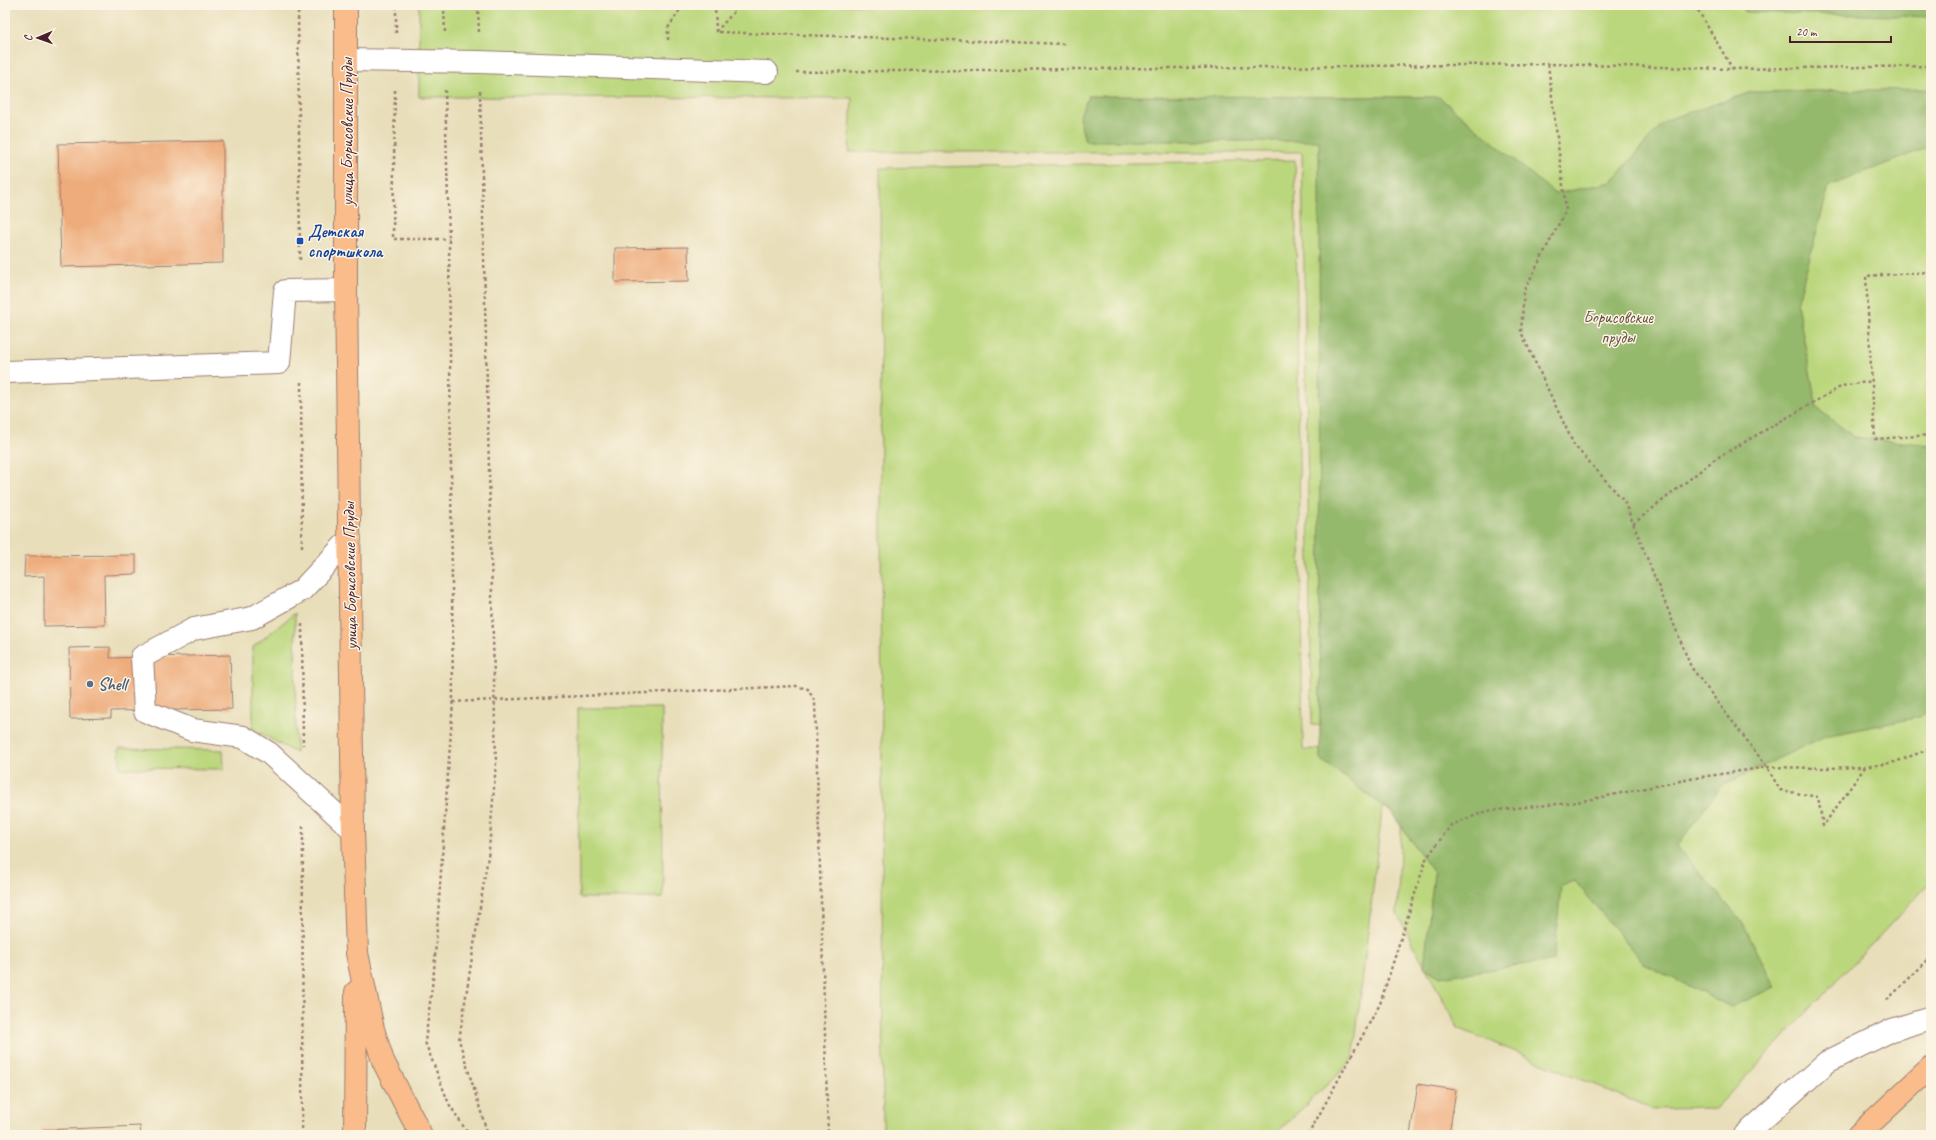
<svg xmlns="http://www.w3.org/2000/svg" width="1936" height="1140" font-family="Caveat,sans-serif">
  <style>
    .green { fill: #bbd77d; stroke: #827b54 }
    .forest { fill: #94b86c; stroke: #6f6c4c }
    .building { fill: #eeac7b }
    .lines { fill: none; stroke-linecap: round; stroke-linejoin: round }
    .minor-casing { stroke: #997e72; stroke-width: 24 }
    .major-casing { stroke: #997e72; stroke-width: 24 }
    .path { stroke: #997e72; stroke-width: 2.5; stroke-dasharray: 3 3; stroke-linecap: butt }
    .minor { stroke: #fff; stroke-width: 22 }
    .major { stroke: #f9bc8a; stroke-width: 22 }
    .transit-dot { fill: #1a4fb4; stroke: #fcf5e5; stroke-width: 1.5 }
    .service-dot { fill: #5c6f8a; stroke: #fcf5e5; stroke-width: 1.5 }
    .labels { text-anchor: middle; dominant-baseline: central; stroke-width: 3; stroke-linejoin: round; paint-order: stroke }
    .street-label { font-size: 17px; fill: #4a1f2b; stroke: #fcf5e5 }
    .transit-label { font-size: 17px; font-weight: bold; fill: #164399; stroke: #fcf5e5; text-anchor: start }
    .park-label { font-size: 17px; fill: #664d40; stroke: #fcf5e5 }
    .service-label { font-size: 17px; font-weight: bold; fill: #4e5e75; stroke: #fcf5e5; text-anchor: start }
  </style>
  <rect width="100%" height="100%" fill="#fcf5e5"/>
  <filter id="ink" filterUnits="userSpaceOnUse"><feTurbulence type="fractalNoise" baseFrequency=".025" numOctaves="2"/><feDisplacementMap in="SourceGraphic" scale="8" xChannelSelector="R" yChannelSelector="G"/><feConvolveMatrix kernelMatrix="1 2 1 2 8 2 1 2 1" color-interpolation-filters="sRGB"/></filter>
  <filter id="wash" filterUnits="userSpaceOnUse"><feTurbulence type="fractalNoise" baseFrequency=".012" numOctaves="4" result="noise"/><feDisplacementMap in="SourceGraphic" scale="16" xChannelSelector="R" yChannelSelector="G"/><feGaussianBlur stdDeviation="0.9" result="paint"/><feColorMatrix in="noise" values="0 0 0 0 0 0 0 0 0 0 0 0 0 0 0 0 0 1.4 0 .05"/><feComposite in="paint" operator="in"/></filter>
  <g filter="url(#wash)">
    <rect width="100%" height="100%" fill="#e8deba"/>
    <path class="green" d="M419 5H1931V883L1924 889 1716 1108 1653 1109 1458 1028 1397 914 1406 731 1312 725 1302 152H849L852 98 419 97Z
      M1295 160 1303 749 1389 751 1353 1060 1274 1135H883L880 168Z
      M295 613 296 753 253 729V647Z
      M578 708H662L663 898H579Z
      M119 748 223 750 224 769 120 768Z"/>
    <path class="forest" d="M1742 5H1931V17L1745 12Z
      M1931 89V146L1829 186 1797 304 1817 408 1854 437 1931 445V707L1920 717 1825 736 1721 786 1677 846 1743 923 1775 987 1731 1007 1644 964 1575 881 1561 885 1554 960 1440 977 1424 967 1434 873 1391 812 1320 759 1319 141H1085L1079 118 1088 96 1439 97 1555 194 1611 182 1666 120 1752 92Z"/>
    <g id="blocks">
      <path class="building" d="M223 141V263L61 267 58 144Z
        M688 247 689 281 615 282V248Z
        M136 555V574L104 575 105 625 44 626V576L24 577 25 556Z
        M110 647V658L230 655 232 709 111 711V718L70 719 69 648Z
        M1418 1084 1456 1090 1449 1135H1410Z
        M140 1126 141 1135H42V1130Z"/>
    </g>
  </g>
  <g filter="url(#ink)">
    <use href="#blocks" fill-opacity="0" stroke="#997e72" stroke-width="1"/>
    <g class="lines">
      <g class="minor-casing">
        <path id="minor" d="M346 60 479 62 767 72
          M5 372 279 363 285 291 346 290
          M350 539 302 590 252 618 194 629 142 657 145 711 192 730 243 737 269 753 353 830
          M1745 1135 1827 1062 1892 1030 1931 1018"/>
      </g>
      <g class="major-casing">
        <path id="major" d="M346 5V290L353 830 357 953 373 1029 383 1061 421 1135
          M355 1135 356 992
          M1858 1135 1931 1067"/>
      </g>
      <path class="path" d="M298 5 300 263
        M444 5 445 33
        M478 5 479 34
        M715 5 716 32 1067 44
        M1695 5 1732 68
        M716 32 740 5
        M396 33V5
        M668 40V28L683 5
        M1548 64 1566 210 1524 291 1521 332 1574 445 1624 501 1691 667 1767 767 1780 790 1818 797 1823 826 1865 767
        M796 72 1548 64 1732 69 1931 66
        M395 90 393 239H449
        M445 90 449 239 453 702 434 971 425 1042 449 1104 469 1135
        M480 91 496 763 489 850 459 1040 488 1135
        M1931 272 1866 276 1875 439 1931 435
        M301 382 302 547
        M1633 524 1715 459 1842 386 1872 381
        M302 624 303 745
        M453 702 796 686 808 689 815 702 828 1135
        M1887 1000 1931 957
        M302 1135 303 824
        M1308 1135 1380 1004 1426 859 1451 825 1487 811 1577 802 1695 778 1767 767 1822 768 1865 767 1895 762 1927 750 1931 746"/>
      <use href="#minor" class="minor"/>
      <use href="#major" class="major"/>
    </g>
  </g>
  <rect class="transit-dot" x="296" y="237" width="8" height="8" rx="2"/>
  <circle class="service-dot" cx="90" cy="684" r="4"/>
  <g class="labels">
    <g class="street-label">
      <text transform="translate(347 132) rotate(-90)">улица Борисовские Пруды</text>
      <text transform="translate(350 576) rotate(-91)">улица Борисовские Пруды</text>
    </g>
    <g class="transit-label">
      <text x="308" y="231">Детская<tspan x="308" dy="20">спортшкола</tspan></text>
    </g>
    <g class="park-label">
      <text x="1618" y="317">Борисовские<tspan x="1618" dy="20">пруды</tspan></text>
    </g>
    <g class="service-label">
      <text x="98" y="684">Shell</text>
    </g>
  </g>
  <rect width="1936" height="1140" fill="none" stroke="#fcf5e5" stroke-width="20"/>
  <g transform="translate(38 38) rotate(268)" stroke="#fcf5e5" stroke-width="3" paint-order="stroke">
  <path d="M0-3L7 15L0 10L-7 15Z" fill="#4a1f2b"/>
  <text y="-6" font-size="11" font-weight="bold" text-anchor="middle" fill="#4a1f2b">С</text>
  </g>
  <path d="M1790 36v6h101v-6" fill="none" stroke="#4a1f2b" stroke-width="2"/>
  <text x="1796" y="36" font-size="12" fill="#4a1f2b" stroke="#fcf5e5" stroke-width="3" paint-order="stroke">20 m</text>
</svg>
